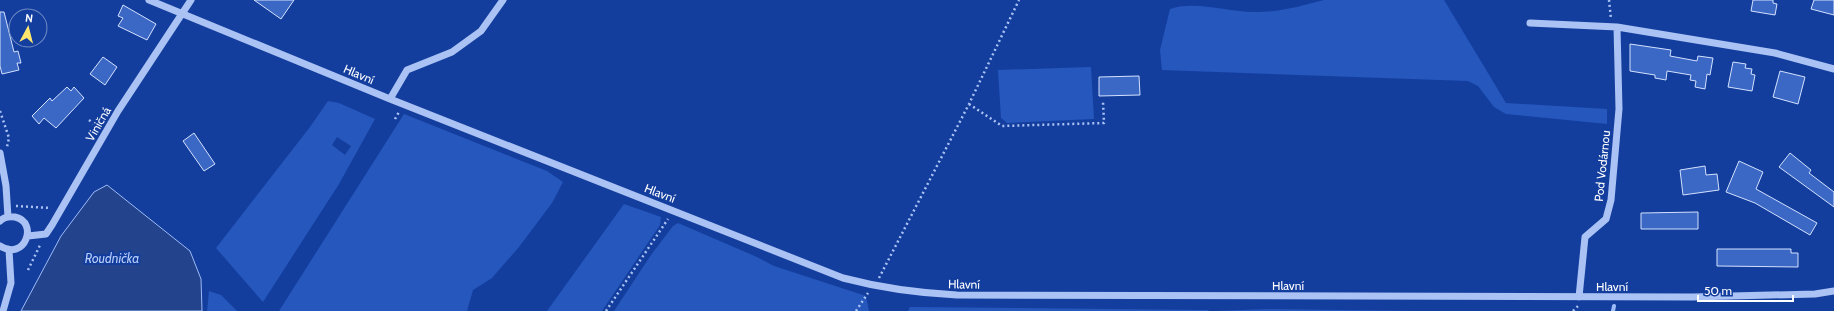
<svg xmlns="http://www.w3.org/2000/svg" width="1834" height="311" font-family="Cabin,sans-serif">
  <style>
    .green { fill: #2657bd; fill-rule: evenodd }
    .water { fill: #24438d; stroke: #9cbbf7 }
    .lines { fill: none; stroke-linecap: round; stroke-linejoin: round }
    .stream { stroke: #9cbbf7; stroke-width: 4 }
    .building { fill: #3c68c5; stroke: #d3e1fe }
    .path { stroke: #aac2f4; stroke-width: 2.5; stroke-dasharray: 2 3; stroke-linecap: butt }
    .minor { stroke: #aac2f4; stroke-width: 7 }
    .labels { text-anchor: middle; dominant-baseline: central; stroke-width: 4; stroke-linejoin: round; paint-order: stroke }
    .street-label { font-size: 12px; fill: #fff; stroke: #133e9e }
    .water-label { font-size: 13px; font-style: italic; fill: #b7cdfa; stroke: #133e9e }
  </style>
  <rect width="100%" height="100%" fill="#133e9e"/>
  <path class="green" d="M1324 0H1444L1506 103 1607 109V124L1506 114 1494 107 1478 86 1468 81 1162 70 1160 50 1170 9C1196 0 1229 13 1257 12 1281 12 1301 6 1324 0Z
    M1091 67 1094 119 1007 123 1001 118 998 70Z
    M328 101 339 103 375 119 339 184 263 302 216 248 310 127ZM337 137 351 146 345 155 332 145Z
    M404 114 547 171 563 182 552 203 519 247 492 278 473 290 467 311H279Z
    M624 204 661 217 660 225 602 311H547Z
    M678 223 757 257 774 266 866 296 869 311H614L651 255 673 226Z
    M209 291 221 295 237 311H207Z
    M910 307 1208 310 1209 311H908Z
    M1267 309 1419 311H1216Z"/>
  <path class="water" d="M107 185 190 251 201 279 202 311H21L61 236 94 192Z"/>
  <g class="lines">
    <path class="stream" d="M1613 311 1614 306"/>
  </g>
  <path class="building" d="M254 0H294L281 19Z
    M1753 0H1773V3L1777 4 1775 15 1751 11Z
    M1814 0H1834V15L1811 9Z
    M123 5 156 24 147 40 118 26 123 18 118 16Z
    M0 12H4L14 52 18 51 21 63H17L19 70 2 74 0 66Z
    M1630 44 1671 50 1670 56 1697 61 1698 56 1713 58 1710 75 1707 74 1705 89 1695 87 1696 81 1690 80 1691 75 1667 71 1666 80 1655 78V75L1630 71Z
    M103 57 117 67 105 85 90 74Z
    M1733 62 1746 64 1745 68 1752 69 1751 74 1755 75 1752 91 1728 87Z
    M1780 71 1805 77 1798 104 1773 97Z
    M1139 76 1140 95 1099 96V77Z
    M67 87 71 91 74 87 84 98 56 128 44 118 39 124 32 116 50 98 52 101Z
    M194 133 215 164 204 171 183 141Z
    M1790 153 1811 170 1809 173 1834 192V207L1779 167Z
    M1739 161 1763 172 1756 189 1817 223 1810 235 1755 203 1726 192Z
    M1705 166 1706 175 1717 174 1719 190 1683 195 1680 170Z
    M1698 212V229H1641V213Z
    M1717 249H1791V253H1798V267L1717 266Z"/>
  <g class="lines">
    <path class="path" d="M1609 0 1611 19
      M969 104 1002 126 1104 123 1103 102
      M0 111 9 138 7 147
      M395 119 399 112
      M89 120 98 127
      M16 206 51 208
      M28 270 41 243
      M879 278 969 104 1019 0
      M606 311 668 219
      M856 311 868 293
      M1573 311 1578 306"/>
    <path class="minor" d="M149 0 390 99 843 278C881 288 918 293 957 295L1693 297 1815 294 1834 291
      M1530 23 1617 27
      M390 99 407 70 452 52 481 31 503 0
      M0 153 6 186 8 217
      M0 221C4 217 9 216 15 217 39 222 25 262 0 246
      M28 236 46 234 52 225 118 111 191 0
      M1579 297 1585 237 1606 219 1611 200 1619 109 1617 27 1775 53 1834 69
      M3 311 11 283 9 250"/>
  </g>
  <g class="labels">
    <g class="street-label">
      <text transform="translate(359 74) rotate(23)">Hlavní</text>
      <text transform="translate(98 124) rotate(-60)">Viničná</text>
      <text transform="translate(1602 166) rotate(-84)">Pod Vodárnou</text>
      <text transform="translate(660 193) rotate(21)">Hlavní</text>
      <text transform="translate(964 284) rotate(1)">Hlavní</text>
      <text x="1288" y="285">Hlavní</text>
      <text x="1612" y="286">Hlavní</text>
    </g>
    <g class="water-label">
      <text x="112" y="258">Roudnička</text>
    </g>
  </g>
  <g transform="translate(28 28) rotate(7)"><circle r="19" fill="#133e9e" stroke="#718bc5"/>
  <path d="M0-3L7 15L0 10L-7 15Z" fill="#ffe76d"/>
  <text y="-6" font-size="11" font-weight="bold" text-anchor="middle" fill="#ffffff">N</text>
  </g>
  <path d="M1698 295v6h95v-6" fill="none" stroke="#ffffff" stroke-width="2"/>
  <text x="1704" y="295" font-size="12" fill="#ffffff" stroke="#133e9e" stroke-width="3" paint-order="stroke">50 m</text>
</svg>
